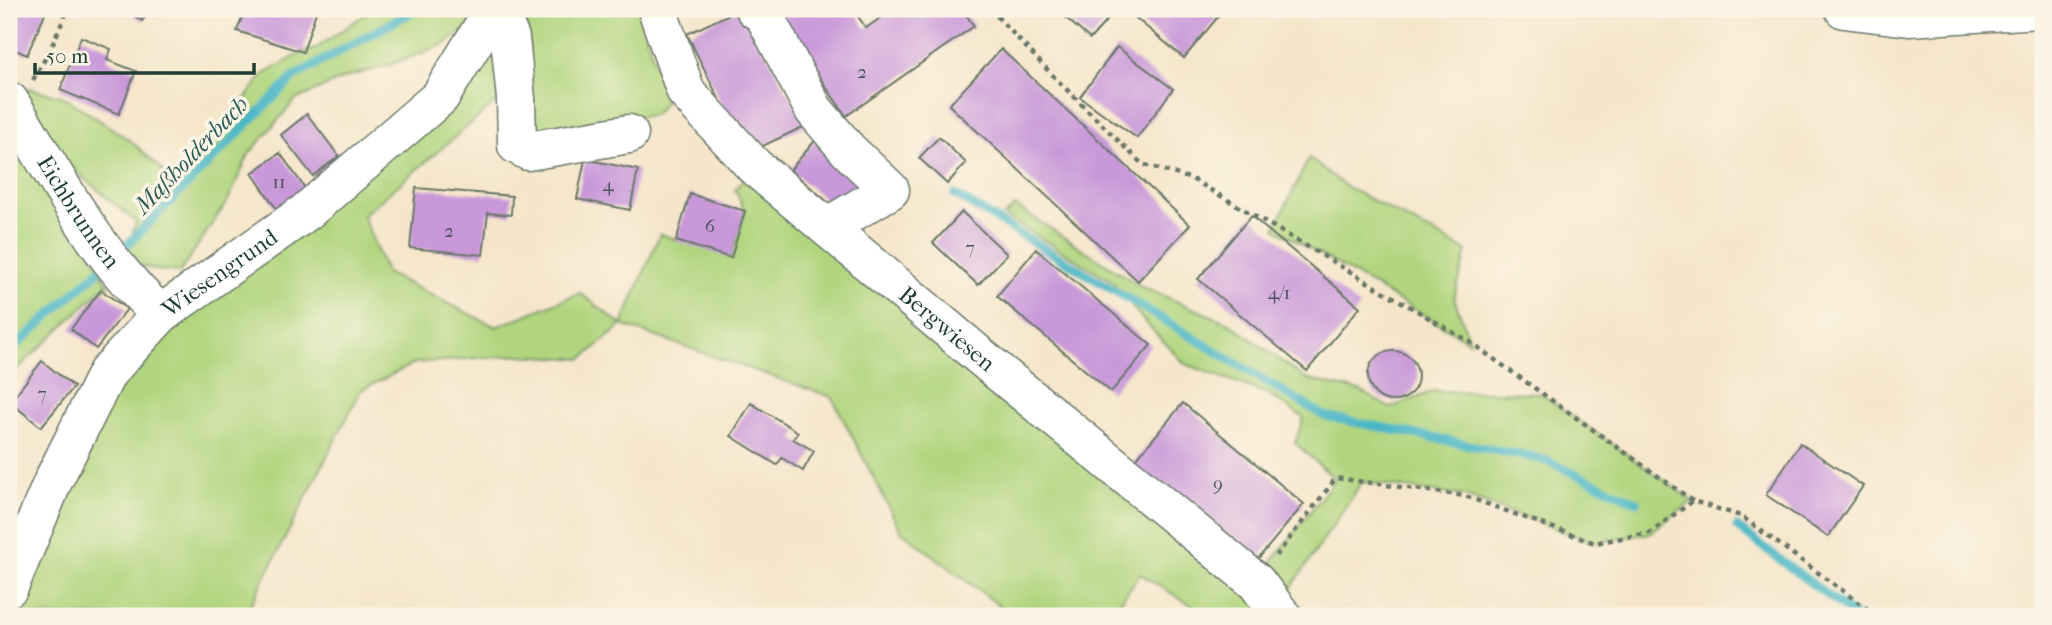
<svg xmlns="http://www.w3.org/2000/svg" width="2052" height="625" font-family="'IM FELL French Canon',serif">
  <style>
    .green { fill: #b0d57e; stroke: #688959; stroke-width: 2 }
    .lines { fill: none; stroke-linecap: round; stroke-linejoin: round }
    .stream { stroke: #4bb7c6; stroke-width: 9 }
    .building { fill: #c898d9 }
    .minor-casing { stroke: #6a7869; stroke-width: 41 }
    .path { stroke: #6a7869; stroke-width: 4.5; stroke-dasharray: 5 5; stroke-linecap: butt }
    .minor { stroke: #fff; stroke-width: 38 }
    .labels { text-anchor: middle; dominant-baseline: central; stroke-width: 7; stroke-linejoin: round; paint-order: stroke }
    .number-label { font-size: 19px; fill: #49545d }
    .street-label { font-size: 23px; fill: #1f3d34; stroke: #fcf5e5 }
    .water-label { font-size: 24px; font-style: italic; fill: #2a5c58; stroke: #fcf5e5 }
  </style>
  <rect width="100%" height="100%" fill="#fcf5e5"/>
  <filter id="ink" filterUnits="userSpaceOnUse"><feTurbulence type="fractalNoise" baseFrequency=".0143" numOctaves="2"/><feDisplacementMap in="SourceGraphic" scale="14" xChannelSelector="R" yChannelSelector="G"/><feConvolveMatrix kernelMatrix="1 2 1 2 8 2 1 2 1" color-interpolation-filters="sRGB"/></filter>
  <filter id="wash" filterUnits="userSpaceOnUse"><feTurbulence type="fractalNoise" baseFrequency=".00686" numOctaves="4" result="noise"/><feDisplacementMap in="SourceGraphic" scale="28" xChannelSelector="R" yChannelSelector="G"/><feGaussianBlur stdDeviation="1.57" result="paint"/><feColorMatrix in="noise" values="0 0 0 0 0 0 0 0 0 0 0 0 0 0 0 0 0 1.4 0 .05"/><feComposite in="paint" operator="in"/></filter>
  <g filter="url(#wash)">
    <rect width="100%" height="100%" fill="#f5e6cb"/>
    <path class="green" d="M373 9H492L445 44 392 64 344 78 295 100 249 154 228 200 180 272 157 270 124 261 136 222 27 130 109 286 101 290 9 377V133L15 111 28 88 64 97 131 141 170 177 229 120 263 75 303 52 315 49Z
      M494 9 514 87 363 215 386 273 496 327 580 293 622 325 660 234 731 257 745 211 735 190 754 166 1257 581 1335 479 1295 443 1304 418 1268 394 1185 364 1143 320 1113 282 1004 216 1015 206 1144 288 1231 324 1306 379 1360 391 1390 408 1434 391 1540 393 1693 501 1649 533 1595 543 1465 496 1362 482 1286 596 1304 616H1209L1140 574 1110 616H1013L901 531 832 397 622 325 582 359 519 355 415 363 361 390 245 616H9V587L107 373 440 97Z
      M526 9H638L666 100 654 115 534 130Z
      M1309 158 1345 186 1467 251 1454 298 1470 342 1275 228Z"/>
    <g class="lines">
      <path class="stream" d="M955 195 1324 416 1545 460 1637 502
        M118 254 295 76 417 9
        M9 352 105 265
        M1737 527 1855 616"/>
    </g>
    <g id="blocks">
      <path class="building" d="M9 9H47L27 55 9 47Z
        M125 9H151L142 21Z
        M245 9H317L303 52 237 31Z
        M740 9 807 125 746 154 687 34Z
        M773 9H853L866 28 893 9H962L974 26 846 116Z
        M1056 9H1117L1090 39Z
        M1135 9H1217L1222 12 1184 58 1131 14Z
        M81 37 111 49 107 60 136 71 119 114 60 90Z
        M1117 47 1173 89 1137 138 1080 97Z
        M1001 49 1190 225 1138 281 949 105Z
        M307 114 339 156 313 176 281 135Z
        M819 136 870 179 841 213 790 170Z
        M939 137 966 163 947 184 919 158Z
        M280 153 307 191 278 211 252 173Z
        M585 159 638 170 630 210 577 199Z
        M416 188 512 196 511 215 488 213 483 255 410 248Z
        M690 194 745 211 731 258 676 241Z
        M962 212 1007 254 978 285 933 243Z
        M1251 216 1360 307 1307 371 1198 279Z
        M1036 249 1151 345 1111 392 997 296Z
        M101 290 127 309 96 349 71 329Z
        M1368 376a25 25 0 1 1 50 0a25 25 0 1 1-50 0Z
        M42 361 74 387 41 427 10 402Z
        M751 403 798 432 793 439 814 451 803 471 782 458 777 465 731 436Z
        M1183 403 1304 504 1252 566 1131 465Z
        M1800 443 1863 486 1828 537 1766 495Z"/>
    </g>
  </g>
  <g filter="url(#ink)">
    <use href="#blocks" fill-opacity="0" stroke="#6a7869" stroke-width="2"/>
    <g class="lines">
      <g class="minor-casing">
        <g id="minor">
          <path d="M497 9 510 38 516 99 517 145 528 151 629 134"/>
          <path id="s1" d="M657 9 686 92 754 166 1000 373 1256 582 1282 616"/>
          <path d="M755 9 764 15 814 110 848 150 890 190 827 227"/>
          <path d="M1844 9 1909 17 2040 9"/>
          <path id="s2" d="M9 101C54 172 97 258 161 314"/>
          <path id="s3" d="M9 587 53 481 107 373 161 314 306 212 440 97 494 9"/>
        </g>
      </g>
      <path class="path" d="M990 9 1058 81 1142 164 1192 179 1470 342 1693 501
        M33 80 50 50 68 9
        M1276 556 1336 478 1465 496 1595 543 1649 533 1693 501 1741 516 1877 616"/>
      <use href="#minor" class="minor"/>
    </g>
  </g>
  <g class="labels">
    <g class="number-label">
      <text x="862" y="72">2</text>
      <text x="279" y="182">11</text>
      <text x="608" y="185">4</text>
      <text x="710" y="226">6</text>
      <text x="449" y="231">2</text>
      <text x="970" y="248">7</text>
      <text x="1279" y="293">4/1</text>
      <text x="42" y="394">7</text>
      <text x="1218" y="484">9</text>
    </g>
    <g class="street-label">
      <text stroke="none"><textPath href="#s2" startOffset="131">Eichbrunnen</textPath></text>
      <text stroke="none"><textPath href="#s3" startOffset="387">Wiesengrund</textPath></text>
      <text stroke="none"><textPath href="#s1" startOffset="441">Bergwiesen</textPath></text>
    </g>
    <g class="water-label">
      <text transform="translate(191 155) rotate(-46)">Maßholderbach</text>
    </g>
  </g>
  <rect width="2052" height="625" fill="none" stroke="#fcf5e5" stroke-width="35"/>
  <path d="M35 63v10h219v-10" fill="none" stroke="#1f3d34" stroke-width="3.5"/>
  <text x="46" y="63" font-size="21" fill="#1f3d34" stroke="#fcf5e5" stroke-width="5" paint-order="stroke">50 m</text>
</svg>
